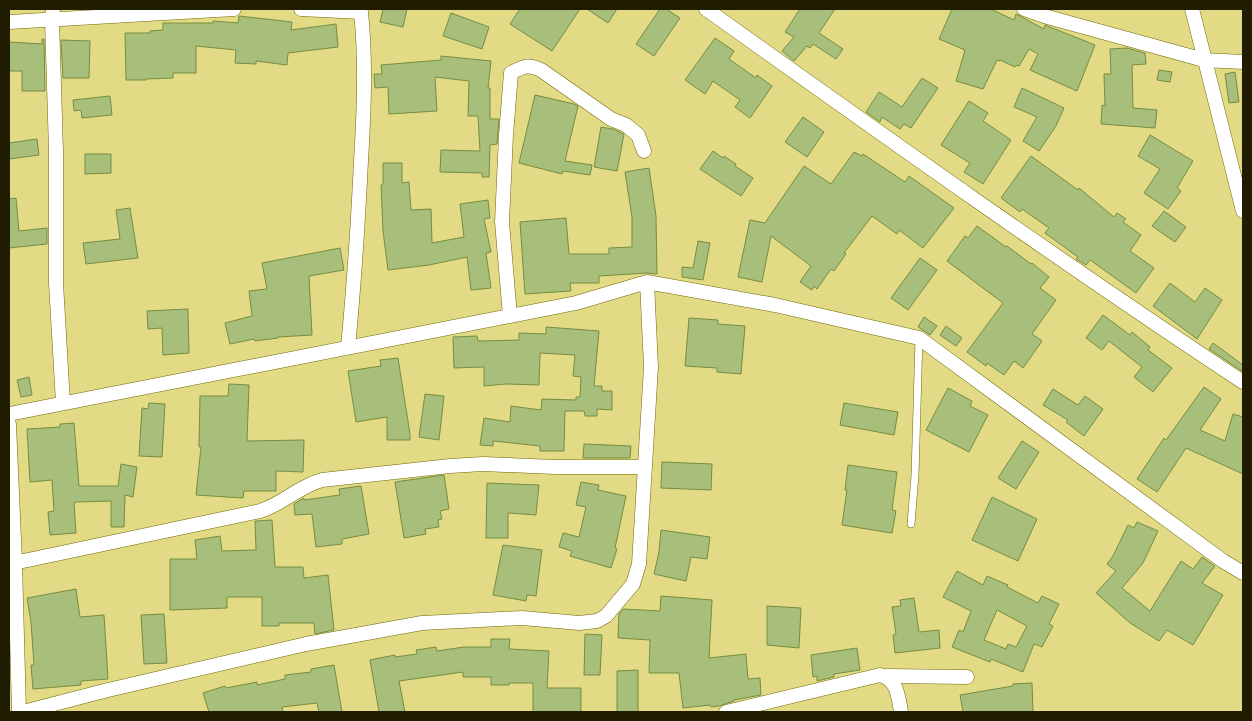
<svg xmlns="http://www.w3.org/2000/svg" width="1252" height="721" font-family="Overpass,sans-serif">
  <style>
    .building { fill: #a8be7b; stroke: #768d40; fill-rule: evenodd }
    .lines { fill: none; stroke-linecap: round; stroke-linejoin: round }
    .lane-casing { stroke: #716803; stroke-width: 8 }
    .street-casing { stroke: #716803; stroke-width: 15 }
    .lane { stroke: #fff; stroke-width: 7 }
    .street { stroke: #fff; stroke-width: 14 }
  </style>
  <rect width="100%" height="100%" fill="#e2da85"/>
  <path class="building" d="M383 9H407L403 27 380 22Z
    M520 9H580L552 51 510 24Z
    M587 9H617L608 23Z
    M660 9H666L680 18 654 56 636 44Z
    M800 9H835L819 33 843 49 836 59 813 44 810 48 807 46 794 61 782 51 794 37 785 32Z
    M952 9H991L1014 20 1016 14 1044 29 1045 25 1095 45 1077 91 1030 70 1038 54 1029 49 1019 66 1017 65 1015 67 1000 60V61L997 60 983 89 956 81 965 50 939 39Z
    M451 13 489 27 482 49 443 36Z
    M239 16 292 22 291 30 336 24 338 47 288 53 287 65 256 61V64L235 63 236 50 196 46V73H173V78L146 79V80H126L125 33H150V31L163 30V23H213V21L238 23Z
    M715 38 734 51 729 59 756 78 757 75 772 86 750 118 735 107 740 100 713 81 705 94 685 80Z
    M42 39H44L45 91H22V71H9V42L42 44Z
    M61 40 90 41 89 78H63Z
    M1127 48 1145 53 1146 64 1132 65 1133 108 1157 110 1155 128 1101 124 1102 105 1105 106 1104 74H1111L1110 49Z
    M441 56 491 61 488 88H490V119H499L497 144 490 145 489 177H482V173L440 172 441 150 480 151 478 116H468L469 81 435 77 437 111 389 114 388 87 375 88 374 74H382L381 65 441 60Z
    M1159 70 1172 72 1170 82 1157 80Z
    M1235 72 1239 102 1229 103 1225 74Z
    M922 78 938 88 911 128 904 124 900 129 882 117 880 122 866 112 879 92 902 107Z
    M1022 88 1064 108 1056 126 1039 151 1023 141 1037 117 1014 107Z
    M535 95 574 104 578 106 565 161 592 165 590 175 563 171 562 174 519 163Z
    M110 96 112 115 82 118 81 110 74 111 73 100Z
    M969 101 988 113 983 121 1011 140 983 184 964 172 970 163 941 145Z
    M803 117 824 132 807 157 785 142Z
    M601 127 613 129 624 134 617 171 594 167Z
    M1150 135 1193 161 1177 188 1181 191 1168 209 1144 193 1160 169 1138 156Z
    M37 139 39 155 9 159V143Z
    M713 151 723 158 724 156 736 164 735 166 753 178 741 196 700 169Z
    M854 152 862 156 863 154 905 182 909 176 954 208 923 248 899 230 897 234 872 216 844 253 846 254 834 271 831 269 817 289 814 286 812 290 800 282 811 266 771 236 762 282 738 277 750 220 765 223 804 166 831 184Z
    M85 154H111V173L85 174Z
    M1031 156 1078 190 1079 188 1114 217 1117 213 1126 219 1123 222 1141 235 1130 251 1154 268 1136 293 1093 262 1090 260 1086 265 1076 259 1078 257 1045 233 1049 228 1022 209 1020 212 1001 198Z
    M383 163H402V183L409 182 411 210 431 209 432 243 464 237 460 204 488 200 490 218 484 219 491 252 486 253 491 288 471 290 467 257 429 265 388 270 383 231 381 185 383 184Z
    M649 168 656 216 657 274 647 273 599 276V283H570L571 291 525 294 520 222 566 218 569 254H609V248L632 247V217L625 172Z
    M16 198 19 231 47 228V244L9 248V199Z
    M130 208 138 258 86 264 83 243 120 239 116 210Z
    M1164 211 1186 227 1175 242 1152 226Z
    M977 226 1006 247 1007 246 1031 264 1032 263 1049 277 1040 288 1056 300 1032 334 1042 341 1023 368 1014 361 1004 375 987 363 986 366 967 352 1003 303 947 261 965 236 968 238Z
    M698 241 710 243 703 280 682 277V267L693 268Z
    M340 248 344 270 309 276 312 335 278 337V338L255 341 254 339 230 344 225 323 252 316 249 291 267 289 262 263Z
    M920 258 937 270 908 310 891 298Z
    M1170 283 1195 302 1205 288 1222 300 1197 339 1153 306Z
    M188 309 189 353 163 355 162 328 148 329 147 311Z
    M1103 315 1130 335 1132 332 1150 347 1148 350 1172 368 1153 392 1134 377 1142 367 1109 341 1102 350 1086 338Z
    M924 317 937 326 930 335 918 327Z
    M689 318 718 320V324L745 326 741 374 717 372V368L685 366Z
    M946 326 962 338 956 346 940 335Z
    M546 327 599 331 594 386H602V391H612V410L597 409V416H585L584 411H565L564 451H540V446L503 442 493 441V446L480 445 484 418 510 422 511 406 541 410 542 399 576 400V397H580L581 377 573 376 575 355 540 353 539 385 506 384 484 386V367L454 368 453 337 477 336 478 341 519 340V333L546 334Z
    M1213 343 1243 365 1242 371 1209 349Z
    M398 358 410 434V440H387V417L356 422 348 371 381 366 380 360Z
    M29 377 32 395 21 397 17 380Z
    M229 384 249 385 247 441 304 440 303 472 276 471V491H244L243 498 196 495 201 447H199L200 396H228Z
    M1204 387 1221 399 1200 430 1225 441 1233 414 1243 417V474L1186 448 1157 492 1137 479 1164 438 1166 440Z
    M948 388 972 401 970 406 988 415 969 452 926 430Z
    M1053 389 1078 405 1085 396 1103 409 1084 436 1066 422 1068 420 1043 405Z
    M425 394 444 396 439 440 419 437Z
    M149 403 165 404 162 457 139 456 142 408 148 409Z
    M844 403 898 412 894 435 840 425Z
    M74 423 79 486H118L121 464 137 467 133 497 125 495 124 527H111V501L77 502 74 503 76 533 50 535 48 512 54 511 52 480 30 482 27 429 60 427V424Z
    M1022 441 1039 452 1016 489 998 478Z
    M584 444 631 446 630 458H583Z
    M662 462 712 464 711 490 661 488Z
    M848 465 897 472 892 510 896 511 892 533 842 525 847 490H845Z
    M444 475 449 509 440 511 442 519 438 520 439 527 425 529 426 534 404 538 395 482Z
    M581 482 599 485 598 490 626 496 615 548 617 549 611 568 570 556 572 551 559 547 563 533 579 537 586 507 576 505Z
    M487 483 539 485 536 515 508 513V538H486Z
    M361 486 369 534 342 539V544L316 547 312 514 295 515 294 504 304 498V500L340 495 339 489Z
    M992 497 1037 519 1018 561 972 540Z
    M272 520 275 567H303L304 578 328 575 334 630 315 634 314 623H279V626H262V597H227V608L170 610V559H197L195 540 220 536 222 551 256 550 255 521Z
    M1137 522 1158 531 1143 563 1122 588 1150 611 1181 561 1193 569 1202 557 1215 566 1202 583 1223 595 1193 645 1167 630 1159 641 1130 623 1096 593 1116 571 1107 564 1113 556 1128 525 1134 528Z
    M661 530 710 537 707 559 691 557 686 581 654 574 659 552Z
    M503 545 542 550 536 596 527 595 526 601 493 595Z
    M957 571 983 585 987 576 1008 585 1007 587 1038 603 1042 596 1059 604 1049 624 1053 626 1042 647 1034 644 1023 672 991 659 990 662 952 647 959 630 963 632 971 611 943 597ZM997 610 1027 626 1016 647 1008 644 1006 649 984 640Z
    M76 589 80 617 104 615 108 679 81 681V685L33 689 31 665H34L31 622 27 598Z
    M661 596 712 600 709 658 746 654 748 679 760 678 761 695 734 700V701L719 706 711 707 710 705 683 708 679 673H649L650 640 618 638 619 614 623 609 660 611Z
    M914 598 919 632 939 630 940 648 895 653 893 635 896 634 892 607 901 606 900 600Z
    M767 606 801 608 799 648 767 645Z
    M164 614 167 663 144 664 141 615Z
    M585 634 602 635 600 675H584Z
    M491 639H510L509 649 549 651 547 688H581V712H533V683H509V685H491V677H463V672L399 681 405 712H379L370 660 395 655V657L417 654 416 650 436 647 437 651 464 647H491Z
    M857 648 860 670 834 674V677L817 681V676L813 677 811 655Z
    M334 665 342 712H319L317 703 282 707 283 712H209L203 693 225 686 226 688 257 682V685L285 679V675L311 672V669Z
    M638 670V712H617V671Z
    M1032 683 1033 712H963L960 695 1013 686V684Z"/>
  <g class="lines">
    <g class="lane-casing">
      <path id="lane" d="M911 524 915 475 919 338"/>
    </g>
    <g class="street-casing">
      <path id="street" d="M53 9 52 20 56 151V283L63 403
        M301 9 361 12C366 61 364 111 361 161 358 223 354 285 348 347
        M706 9C884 136 1061 262 1243 382
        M1024 9 1044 16 1204 60 1243 62
        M1192 9 1243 211
        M9 22 234 9
        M510 316 502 222 506 135 511 73C524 66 528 64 541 70L611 119 626 125 638 135 644 151
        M9 414 576 303 647 282 775 305 919 338 1223 561 1243 573
        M9 424 15 563 19 712
        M9 564 260 511C285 503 297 487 322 480L450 466 483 464 555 467H644
        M887 676 967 677
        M23 712 108 690 306 644 422 623 522 618 579 623 597 621 606 616 633 584 639 564 651 367 647 282
        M726 712 880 675C898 680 898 696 901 712"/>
    </g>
    <use href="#lane" class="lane"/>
    <use href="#street" class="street"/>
  </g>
  <rect width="1252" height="721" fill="none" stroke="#1f1c02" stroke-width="20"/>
</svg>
